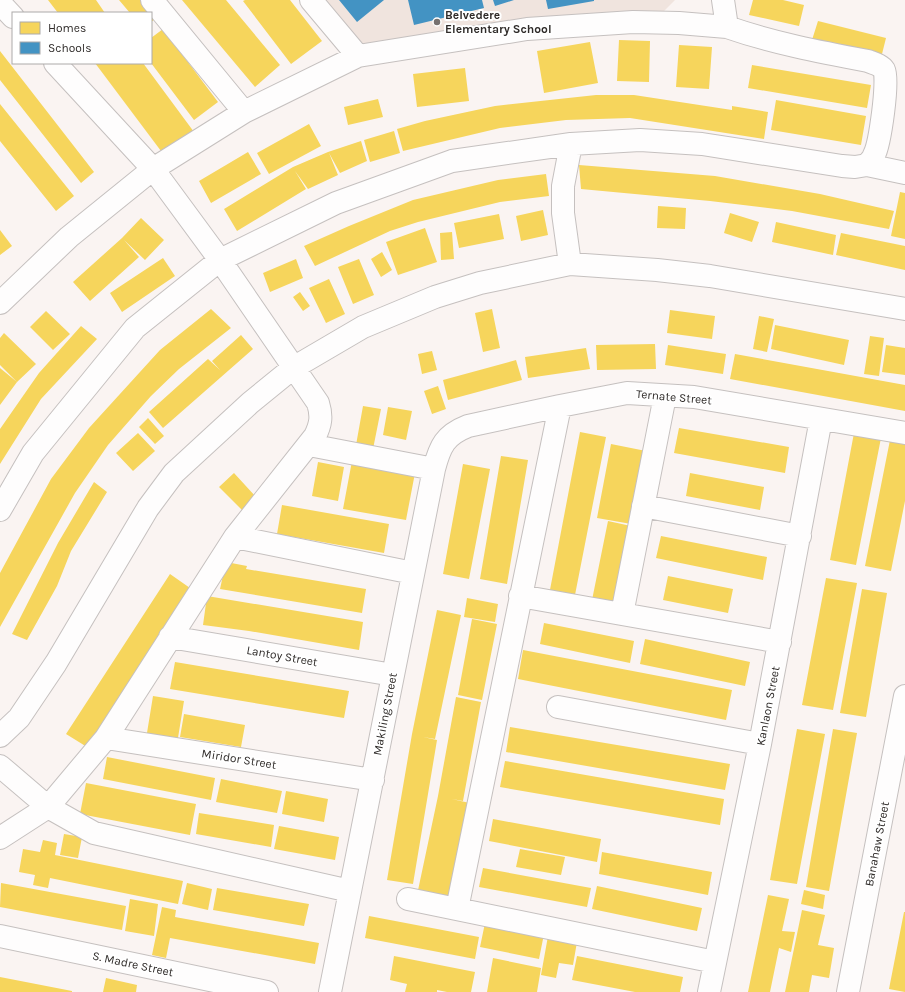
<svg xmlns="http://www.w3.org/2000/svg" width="905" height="992" font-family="Karla,sans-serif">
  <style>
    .built { fill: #f0e4de }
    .homes { fill: #f6d55c }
    .schools { fill: #4393c3 }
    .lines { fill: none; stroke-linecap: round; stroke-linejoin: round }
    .street-casing { stroke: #c5c0bf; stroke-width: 24 }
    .street { stroke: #fefdfd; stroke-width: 22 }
    .poi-dot { fill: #76716f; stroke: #fff; stroke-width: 1.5 }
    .labels { text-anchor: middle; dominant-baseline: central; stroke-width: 4; stroke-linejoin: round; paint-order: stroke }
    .poi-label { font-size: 12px; font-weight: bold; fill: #2f2b29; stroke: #fff; text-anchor: start }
    .street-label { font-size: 12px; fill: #2f2b29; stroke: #fff }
  </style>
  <rect width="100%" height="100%" fill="#faf4f2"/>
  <path class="built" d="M322 0H675L664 11 485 27 370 48 358 44Z"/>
  <path class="homes" d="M48 0H96L105 13H58Z
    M119 0H151L162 14 151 22V13H130Z
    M182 0H226L280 65 255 87Z
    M245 0H290L322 41 291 64 243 1Z
    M753 0H783L804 5 799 26 749 15Z
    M818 21 886 38 881 58 812 40Z
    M163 29 218 102 194 120 151 63V38Z
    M619 40 650 41 649 82 617 81Z
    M590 42 598 83 544 93 537 51Z
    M679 45 712 47 709 89 676 87Z
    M0 51 94 172 81 183 0 80Z
    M95 63H143L194 132 164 155Z
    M752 65 871 85 867 108 748 88Z
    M465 68 469 101 417 107 413 74Z
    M596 95H634L732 110V106L768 112 764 139 630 118 566 120 500 128 403 151 397 129 425 121 495 106Z
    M378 99 383 117 348 125 344 107Z
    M776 100 866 116 861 145 771 130Z
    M0 104 74 196 56 211 0 141Z
    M309 124 321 146 269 174 257 153Z
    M394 131 400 153 370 162 364 140Z
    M361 141 367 161 340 173 329 153 338 175 308 189 295 171 306 189 237 231 224 209 293 167 328 152Z
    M248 152 261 174 211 203 199 181Z
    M579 165 715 176 820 194 894 211 889 229 792 211 710 201 581 189Z
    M546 174 549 196 500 202 418 222 390 231 315 266 304 246 349 226 413 200 498 180Z
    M900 192 905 193V239L891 236Z
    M658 206 686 208 685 229 657 228Z
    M543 210 548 235 521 241 516 216Z
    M730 213 759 222 752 242 724 233Z
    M499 214 504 239 459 248 454 223Z
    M141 218 164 240 145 260 124 240 139 257 90 301 73 282 122 238Z
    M776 222 836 235 833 255 772 242Z
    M425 228 437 262 398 275 386 242Z
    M0 230 12 246 0 255Z
    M452 232 454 259 441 260 440 233Z
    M841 233 905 246V270L836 255Z
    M382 252 392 270 381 277 371 259Z
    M163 258 175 276 122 312 110 293Z
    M296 259 303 278 270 292 263 273Z
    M359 259 374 295 353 304 338 267Z
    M329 279 345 314 326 323 309 288Z
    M300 292 310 306 303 311 293 297Z
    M211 309 231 328 179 369 151 396 108 445 75 493 0 627V573L51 479 89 428 160 350Z
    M492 309 500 348 483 352 475 313Z
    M670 310 715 316 712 339 667 333Z
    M46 311 70 334 53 350 30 327Z
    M759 316 774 319 767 352 753 349Z
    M775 325 849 340 844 365 771 349Z
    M81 326 97 339 41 399 0 464V429L39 373Z
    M4 333 36 364 17 382 0 365V338Z
    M241 335 253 349 163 428 149 412 208 359 220 370 212 361Z
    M870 336 884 338 879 376 864 374Z
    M655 344 656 369 597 370 596 345Z
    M668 345 726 354 723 374 665 365Z
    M886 345 905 348V375L882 372Z
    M586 348 590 369 528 378 525 357Z
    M432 351 437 370 422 374 418 354Z
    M735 354 905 385V411L730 379Z
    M516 360 522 380 448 400 443 380Z
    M0 368 17 382 0 405Z
    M438 386 446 409 432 414 424 391Z
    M363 406 381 409 373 449 356 445Z
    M388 407 412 411 406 440 383 435Z
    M148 418 164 436 155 444 139 427Z
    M679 428 789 447 785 473 674 453Z
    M580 432 606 437 574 600 549 595Z
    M138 433 155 451 133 471 116 453Z
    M854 433 881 438 856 565 830 560Z
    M890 440 905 443V501L891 571 865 566Z
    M611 444 651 452 637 525 597 518Z
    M501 456 528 460 507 584 480 579Z
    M352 461 415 473 406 520 343 509Z
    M318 462 344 467 338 501 312 496Z
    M463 464 490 469 469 579 443 574Z
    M234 473 256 497 242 510 219 487Z
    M690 473 764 487 760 510 686 496Z
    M94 482 107 492 71 551 57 586 27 640 12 634 58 543Z
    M282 505 389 524 384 553 277 534Z
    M608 521 631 526 615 605 592 600Z
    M661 536 767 557 763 580 656 558Z
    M226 562 247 566 246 569 366 589 362 613 220 589Z
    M170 574 190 588 87 747 66 734Z
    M668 576 733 589 728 613 663 600Z
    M826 578 857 583 833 710 802 705Z
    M862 589 887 593 866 717 840 713Z
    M207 596 363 622 359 650 249 631 203 625Z
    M467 598 498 604 495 622 464 617Z
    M437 610 461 615 435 739 423 737 437 740 413 884 387 880 412 734Z
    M472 619 497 624 482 700 458 695Z
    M544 623 634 641 630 663 540 644Z
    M645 639 750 662 745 686 640 664Z
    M523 650 732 690 726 720 518 679Z
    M175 662 349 691 344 718 170 689Z
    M153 696 184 701 177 744 146 739Z
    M456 697 481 702 463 801 452 799 474 804 452 903 417 895 438 796Z
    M184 714 245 725 241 747 180 737Z
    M510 727 730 764 725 790 506 752Z
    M797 729 825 734 797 884 770 880Z
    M833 729 857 733 829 891 806 887Z
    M107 757 215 778 211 800 103 779Z
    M505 761 724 799 720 825 500 787Z
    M221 779 282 791 277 813 216 802Z
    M86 783 196 804 190 835 80 814Z
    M286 791 328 799 324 822 282 814Z
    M199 813 274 825 271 847 196 834Z
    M493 819 601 839 597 862 489 841Z
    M279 826 339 837 335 860 274 849Z
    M64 834 82 837 78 858 60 855Z
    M43 840 57 843 55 855 183 881 178 904 50 878 48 888 33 885 35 875 19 872 23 849 40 852Z
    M520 849 565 857 561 875 516 867Z
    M602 852 712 872 708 895 599 874Z
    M483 868 591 888 587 907 479 887Z
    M1 883 126 906 122 930 0 907Z
    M187 883 212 889 208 910 182 904Z
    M597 886 702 908 697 931 592 909Z
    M217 888 309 904 304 926 213 910Z
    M804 890 825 895 823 909 801 904Z
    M768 895 789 899 782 931 795 932 791 952 779 948 770 992H748Z
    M130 899 158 904 154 936 125 931Z
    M162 907 176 910 175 917 319 943 315 964 170 938 166 958 152 955Z
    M802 910 825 915 818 945 834 948 829 978 812 975 809 992H785Z
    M904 912H905V992L889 989Z
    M369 916 479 937 475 959 365 938Z
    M485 923 544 934 539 959 480 947Z
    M548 936 577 942 573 965 559 963 556 978 541 975Z
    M394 956 475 972 471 992H447L437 990V992H405L407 984 390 980Z
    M577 956 683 977 680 992H635L572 980Z
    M493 958 541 968 537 992H487Z
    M0 977 72 991V992H0Z
    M106 978 137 985 136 992H103Z"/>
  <path class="schools" d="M339 0H384L357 22Z
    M408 0H482L484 8 414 25Z
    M493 0H514L495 6Z
    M546 0H594V1L548 9Z"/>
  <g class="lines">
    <g class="street-casing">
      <path id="street" d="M152 0 244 112
        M311 0 358 56
        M0 3 13 17
        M727 27C773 43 820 52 868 61 873 63 881 65 884 70 889 80 880 144 874 155 873 159 869 162 867 165
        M570 264 563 213V186L571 144 640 140 702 144 842 166 855 167 867 165 905 173
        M0 303 69 237 153 169 244 112 358 56 527 29 633 22 679 23 727 27 723 0
        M309 445 434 469
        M643 506 800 536
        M0 510 33 453 135 328 220 260 336 203 452 161 571 144
        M235 537 413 573
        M520 596 780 642
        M622 614 665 396
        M170 637 393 675
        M558 707 760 744
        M0 736 19 718 56 663 148 508 174 473 250 403 293 368 363 327 435 297 480 283 570 264 657 270 710 276 905 309
        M106 738 373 780
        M0 766 48 807 94 833 350 891
        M0 838 48 807 106 738 235 537 315 436C321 424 322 416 318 403L220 260 153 169 55 63
        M408 899 715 962
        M457 909 560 406
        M0 936 267 992
        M330 992 434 469C440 446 445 435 468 426L560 406 627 393 694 397 905 433
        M709 992 760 744 821 419
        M848 992 905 696"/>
    </g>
    <use href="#street" class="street"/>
  </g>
  <circle class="poi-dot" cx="437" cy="22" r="4"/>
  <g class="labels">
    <g class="poi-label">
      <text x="445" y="15">Belvedere<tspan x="445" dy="14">Elementary School</tspan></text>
    </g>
    <g class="street-label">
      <text transform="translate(674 397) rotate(5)">Ternate Street</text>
      <text transform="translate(282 656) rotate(10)">Lantoy Street</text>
      <text transform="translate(768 706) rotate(-79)">Kanlaon Street</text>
      <text transform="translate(385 714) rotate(-79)">Makiling Street</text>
      <text transform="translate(239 759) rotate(9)">Miridor Street</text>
      <text transform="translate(877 844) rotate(-79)">Banahaw Street</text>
      <text transform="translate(133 964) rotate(12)">S. Madre Street</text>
    </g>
  </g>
  <rect x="12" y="12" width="140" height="52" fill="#ffffff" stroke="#acaaa9"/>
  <rect x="20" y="22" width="20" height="12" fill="#f6d55c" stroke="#acaaa9"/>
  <text x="48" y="32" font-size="12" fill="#2f2b29">Homes</text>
  <rect x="20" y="42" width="20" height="12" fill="#4393c3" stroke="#acaaa9"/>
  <text x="48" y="52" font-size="12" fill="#2f2b29">Schools</text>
</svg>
